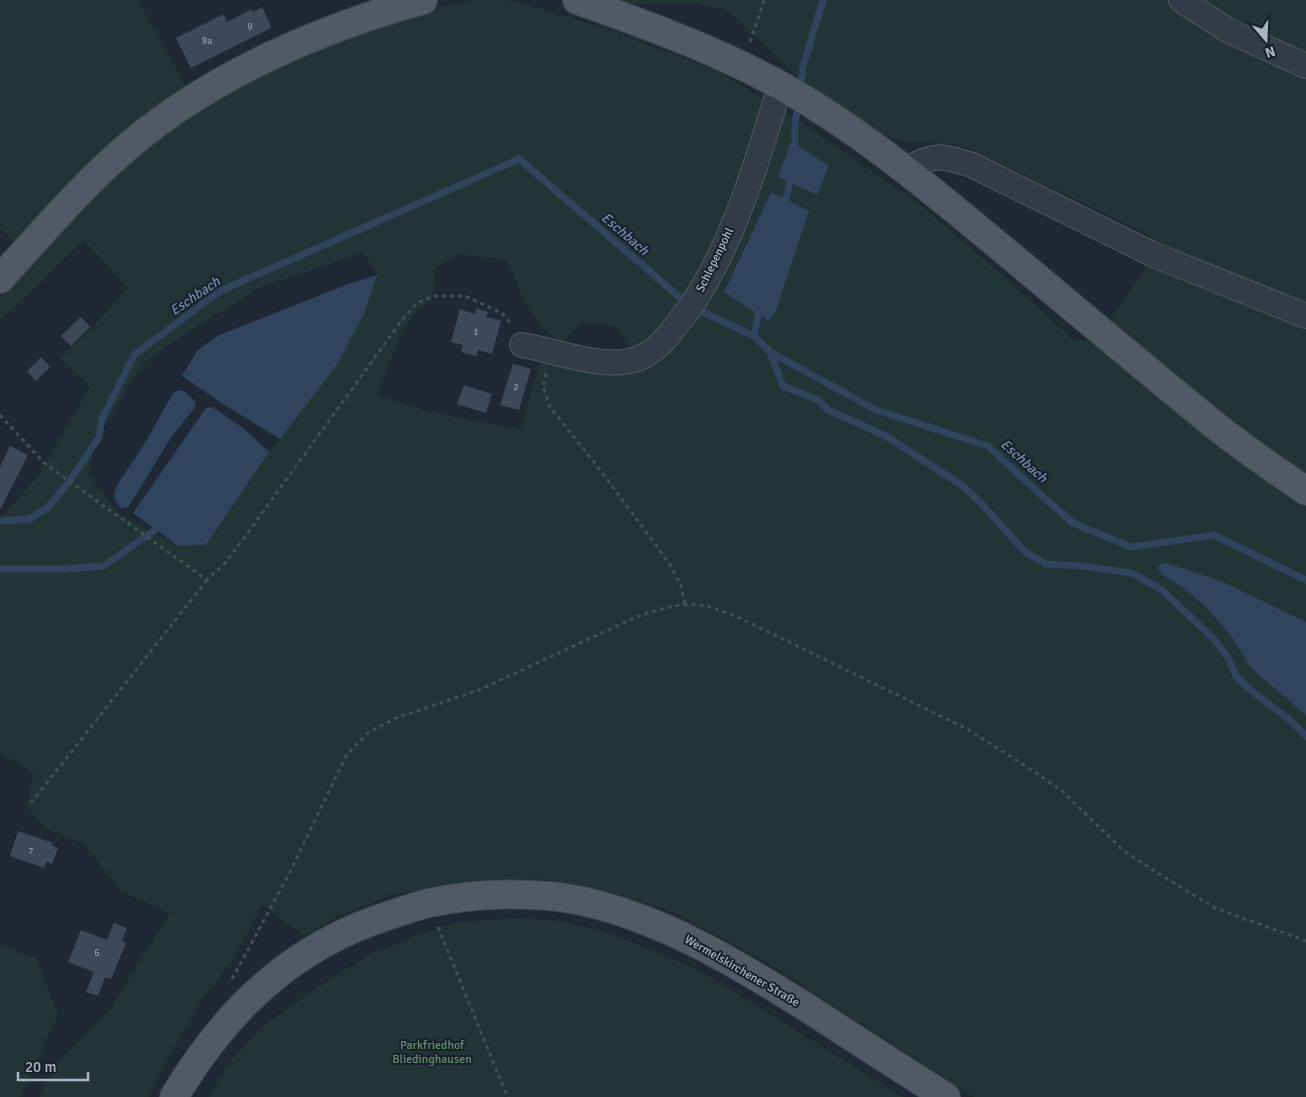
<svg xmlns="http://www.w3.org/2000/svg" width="1306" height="1097" font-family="Signika,sans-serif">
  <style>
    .green { fill: #213537; fill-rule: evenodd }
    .water { fill: #31445e }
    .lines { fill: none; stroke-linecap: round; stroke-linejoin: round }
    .stream { stroke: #31445e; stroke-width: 7 }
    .building { fill: #3c4959 }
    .minor-casing { stroke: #505865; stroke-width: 26 }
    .major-casing { stroke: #3c4450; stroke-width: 30 }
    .path { stroke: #3e5255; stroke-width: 3; stroke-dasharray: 4 4; stroke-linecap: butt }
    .minor { stroke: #323b47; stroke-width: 24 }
    .major { stroke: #505a67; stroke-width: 28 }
    .labels { text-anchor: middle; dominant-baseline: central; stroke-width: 4; stroke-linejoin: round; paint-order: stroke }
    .number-label { font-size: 10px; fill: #909aa9 }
    .street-label { font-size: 12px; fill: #acb5c4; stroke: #18202b }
    .park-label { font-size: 12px; fill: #63946e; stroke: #18202b }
    .water-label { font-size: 14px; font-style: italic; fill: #738dad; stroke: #18202b }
  </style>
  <rect width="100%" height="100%" fill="#1f2936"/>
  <path class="green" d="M0 0H138L188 90 17 245 0 228Z
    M473 0H500L520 2 613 31 719 72 787 113 918 203 1008 280 1071 338 1097 342 1306 503V1097H974L770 964 672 911 607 891 541 879 467 882 391 895 335 918 304 936 262 904 234 958 201 1001 161 1071 149 1097H40L55 1066 109 1011 170 913 121 891 84 844 45 828 27 806 34 773 0 753V516H3L39 475 90 387 60 358 93 327 128 288 84 240 0 321V295L72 216 154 137 223 94 301 54 427 10ZM771 192 809 211 776 311 767 321 724 291ZM363 252 377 274 365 312 337 365 269 452 206 545 178 546 118 513 88 474 96 439 144 363 189 331 260 288ZM458 254 508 260 525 303 543 329 563 342 581 323 616 326 633 353 542 355 521 429C472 421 423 413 377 395L402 332 419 308 432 301 435 269Z
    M614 0H1306V476L1244 433 1109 321 1144 271 1150 235 1013 169 956 144 899 141 871 128 793 73 730 12 695 3 624 4Z
    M513 918 555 920 600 930 636 944 690 966 726 987 903 1097H209L229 1063 263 1026 315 989 371 954 443 926 454 923Z
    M0 944 36 958 58 1015 20 1097H0Z"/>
  <path class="water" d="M791 141 829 166 817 195 778 177Z
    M771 192 809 211 776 311 768 321 724 292Z
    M377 275 365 312 337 365 280 439 223 404 182 376 198 350 219 335 346 285Z
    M179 390 185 392 195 401 196 406 172 436 129 506 124 508 119 507 114 498 116 487 145 443 173 393Z
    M212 407 243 428 269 452 206 545 178 546 133 513 206 408Z
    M1166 563 1223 582 1306 622V715L1261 677 1249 665 1232 637 1207 608 1184 588 1163 575 1158 569 1160 564Z"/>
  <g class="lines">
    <path class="stream" d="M800 89 803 67 823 0
      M795 151V126L798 102
      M784 207 792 174
      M754 336 760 308
      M770 352 783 386 818 400 828 410 886 436 963 486 982 504 1025 552 1046 564 1081 566 1132 573 1162 590 1215 640 1229 659 1236 676 1249 689 1290 720 1306 736
      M0 521 30 519 47 508 69 482 99 437 102 419 134 355 220 291 519 159 690 306 754 336 770 352 876 410 988 446 1043 497 1073 523 1131 547 1214 535 1306 580
      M0 569H64L104 566 156 529"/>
  </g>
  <path class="building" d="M262 7 271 26 269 29 191 68 176 38 224 14 227 22 252 9 253 12Z
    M476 308 488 312 486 317 501 321 492 354 478 350 477 356 461 352 463 345 451 342 460 309 475 314Z
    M81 317 90 327 71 346 61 336Z
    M41 357 50 367 36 381 27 371Z
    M513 364 531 369 519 410 500 405Z
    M464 385 492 394 486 413 457 404Z
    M10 446 28 455 0 510V467Z
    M18 831 53 843 52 846 58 848 52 864 46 862 44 868 10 856Z
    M114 923 127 928 122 941 126 943 111 979 105 977 98 996 86 992 94 972 68 962 81 930 107 940Z"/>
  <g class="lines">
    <g class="minor-casing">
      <path id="minor" d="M1181 0 1229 31 1306 66
        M907 170C933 152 943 156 972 165L1154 255 1306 316
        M522 345C553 350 600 368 630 361 653 356 668 337 681 319 686 312 691 307 695 300 735 238 759 156 780 86"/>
    </g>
    <g class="major-casing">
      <path id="major" d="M577 0C650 26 730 55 797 95 876 142 946 202 1017 261 1085 318 1154 376 1223 432L1264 462 1306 491
        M0 279C42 233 84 183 132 143 213 75 321 28 423 0
        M174 1097C226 1010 292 946 390 915 403 911 416 906 429 903 474 893 537 891 582 901 664 919 739 965 809 1009 855 1039 900 1068 946 1097"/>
    </g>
    <path class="path" d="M750 42 764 0
      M546 373 543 387 550 407 600 470 669 563 681 586 685 605
      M0 415 44 463 207 580 225 563 241 542 402 320 417 303 434 296H465L502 313 511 324
      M31 803 207 580
      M438 927 505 1091 509 1097
      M232 979 289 874 347 754 369 732 396 718 479 690 636 617C658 610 682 601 705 606 716 608 727 613 738 617L967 729 1035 772 1063 792 1124 851 1164 877 1215 908 1306 941"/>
    <use href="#minor" class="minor"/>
    <use href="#major" class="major"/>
  </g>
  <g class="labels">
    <g class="number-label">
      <text x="250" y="27">9</text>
      <text x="207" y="41">9a</text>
      <text x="476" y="332">1</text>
      <text x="516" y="387">2</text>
      <text x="31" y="851">7</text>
      <text x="97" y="953">6</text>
    </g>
    <g class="street-label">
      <text transform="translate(715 260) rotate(-64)">Schlepenpohl</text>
      <text transform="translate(742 971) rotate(30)">Wermelskirchener Straße</text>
    </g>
    <g class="park-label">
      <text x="432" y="1045">Parkfriedhof<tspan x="432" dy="14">Bliedinghausen</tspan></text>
    </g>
    <g class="water-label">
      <text transform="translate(625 234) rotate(41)">Eschbach</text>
      <text transform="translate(195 296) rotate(-34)">Eschbach</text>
      <text transform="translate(1024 461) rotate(42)">Eschbach</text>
    </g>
  </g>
  <g transform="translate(1266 40) rotate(161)" stroke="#18202b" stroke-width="4" paint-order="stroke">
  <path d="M0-4L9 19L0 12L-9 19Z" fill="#acb5c4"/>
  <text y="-8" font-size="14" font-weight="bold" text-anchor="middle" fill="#acb5c4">N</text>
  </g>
  <path d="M18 1072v8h70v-8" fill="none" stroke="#acb5c4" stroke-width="2.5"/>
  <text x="25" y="1072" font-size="15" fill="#acb5c4" stroke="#18202b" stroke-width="4" paint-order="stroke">20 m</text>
</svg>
